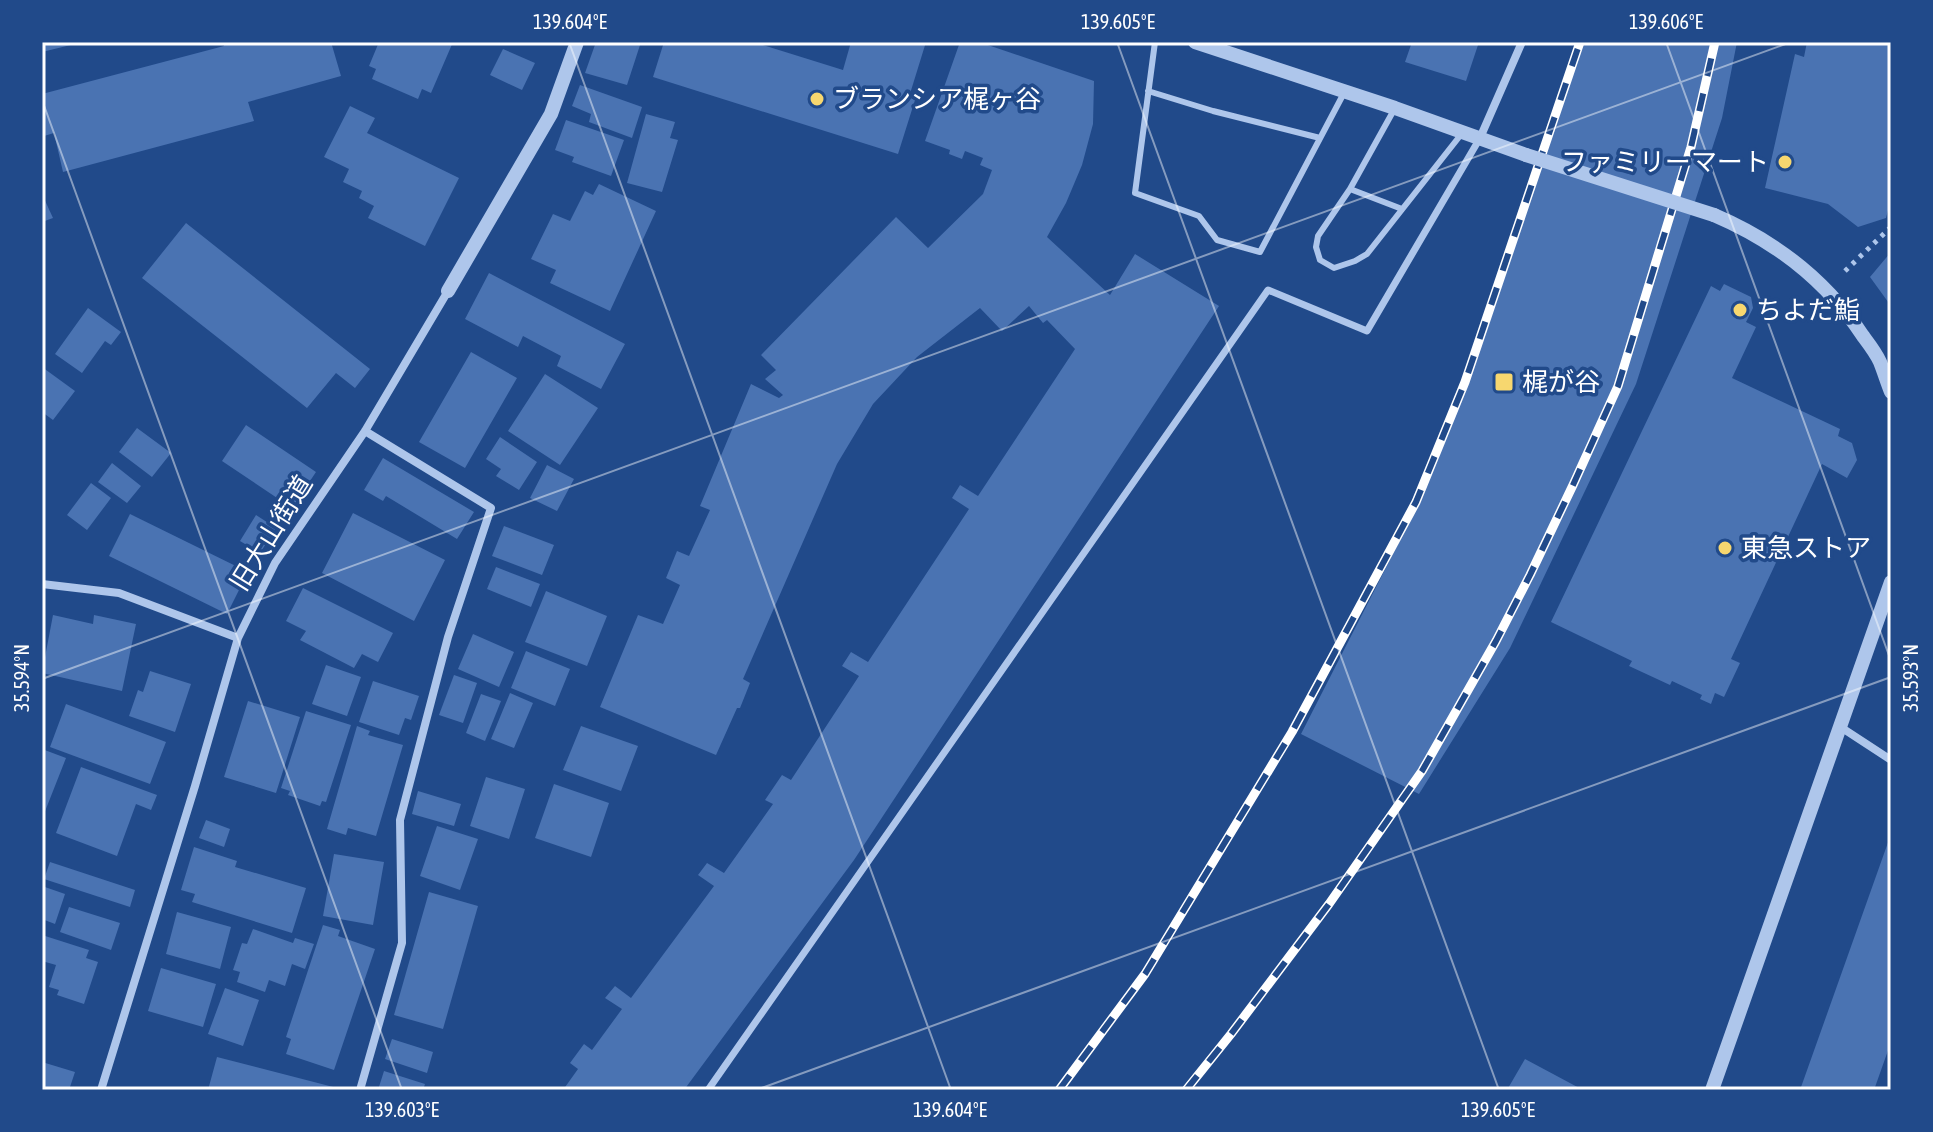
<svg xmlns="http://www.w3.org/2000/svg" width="1933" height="1132" font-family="'Asap Condensed','Noto Sans JP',sans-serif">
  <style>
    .building { fill: #4a73b2 }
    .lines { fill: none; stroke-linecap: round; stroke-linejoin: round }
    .path { stroke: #aec6eb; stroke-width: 5; stroke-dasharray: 4 6; stroke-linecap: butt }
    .service { stroke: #aec6eb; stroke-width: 6 }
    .pedestrian { stroke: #aec6eb; stroke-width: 7 }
    .minor { stroke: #aec6eb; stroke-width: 8 }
    .tertiary { stroke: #aec6eb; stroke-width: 14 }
    .rail-casing { stroke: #fff; stroke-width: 9 }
    .rail { stroke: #214a8a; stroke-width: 6; stroke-dasharray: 18; stroke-linecap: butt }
    .tertiary-bridge { stroke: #aec6eb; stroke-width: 14 }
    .ticks { fill: none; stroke: #fff; stroke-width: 2; stroke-opacity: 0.45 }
    .poi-dot { fill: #f7d76f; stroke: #214a8a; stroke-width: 3 }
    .labels { text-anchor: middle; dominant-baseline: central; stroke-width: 7; stroke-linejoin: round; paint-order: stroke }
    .poi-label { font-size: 26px; fill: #fff; stroke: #214a8a; text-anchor: start }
    .street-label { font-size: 26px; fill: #fff; stroke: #214a8a }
    .neatline { fill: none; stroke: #fff; stroke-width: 3 }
    .ticks-label { font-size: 20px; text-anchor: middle; fill: #fff }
  </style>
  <rect width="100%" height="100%" fill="#214a8a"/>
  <path class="building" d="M42 42H78L79 43 42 52Z
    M223 42H331L341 76 248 102 254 121 63 172 54 133 44 136 42 127V94L224 46Z
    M379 42H453L431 93 422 89 418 99 372 79 376 69 369 66Z
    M596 42H641L627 85 585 73Z
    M664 42H760V44L843 70 851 42H926L909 97 915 100 898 154 653 77Z
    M960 42H979L1094 81 1093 124 1082 165 1066 203 1047 237 1110 295 1135 254 1219 306 854 860 684 1090H563L578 1069 570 1063 584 1044 592 1050 622 1009 605 998 615 986 631 998 714 886 698 875 707 863 724 873 773 804 765 800 782 775 791 780 859 676 842 666 851 652 868 662 969 509 952 498 960 485 978 496 1075 349 1047 320 1043 323 1029 306 1002 331 980 308 917 357 873 404 837 464 743 679 750 683 740 708H737L716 755 600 707 638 615 663 624 680 585 666 578 677 551 689 556 710 510 700 506 751 384 779 398 783 395 765 379 776 370 761 355 896 217 928 248 983 194 992 170 980 165 983 158 965 151 962 159 949 154 950 150 925 141Z
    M1412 42H1479L1466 81 1405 62Z
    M1581 42H1737L1722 118 1636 384 1510 648 1419 794 1301 734 1419 503 1468 383Z
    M1807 42H1891V198L1886 218 1858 227 1828 204 1765 188 1795 54 1804 57Z
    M503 49 535 63 522 90 490 75Z
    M580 85 642 107 632 138 589 122 591 114 572 106Z
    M350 106 375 118 367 133 459 178 425 246 368 218 374 206 359 198 362 191 343 182 349 169 324 157Z
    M646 114 675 122 670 138 678 140 662 192 627 183Z
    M566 120 624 140 611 176 572 162 574 157 555 150Z
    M599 184 656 211 610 311 550 283 556 270 531 259 553 214 570 221 585 191 593 195Z
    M42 194 53 218 42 222Z
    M186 223 370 369 355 388 336 373 307 408 142 278Z
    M1891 252V306L1870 277Z
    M489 273 625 344 601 389 557 366 561 356 523 336 518 347 465 319Z
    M1724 284 1751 297 1753 308 1746 322 1756 327 1732 378 1840 429 1838 436 1852 443 1857 460 1847 478 1822 464 1731 659 1740 663 1724 697 1715 693 1711 704 1700 699 1702 695 1672 681 1670 685 1629 666 1632 661 1551 622 1711 286 1720 291Z
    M88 308 121 332 111 345 105 341 82 373 55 354Z
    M471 352 517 378 465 468 419 442Z
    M42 367 75 391 53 420 42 412Z
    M545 374 598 408 560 465 508 431Z
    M246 425 316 472 292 508 222 461Z
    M137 428 171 453 152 477 119 452Z
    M500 437 537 462 519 490 496 476 501 469 486 459Z
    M383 458 474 512 457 539 386 496 383 501 364 490Z
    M112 463 141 486 127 503 98 482Z
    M547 465 574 479 557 511 530 498Z
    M91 483 111 498 87 530 67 515Z
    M353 513 445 560 414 621 322 573Z
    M130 514 248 572 227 614 109 556Z
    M256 515 276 528 260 553 240 541Z
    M504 526 554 545 542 575 492 556Z
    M496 567 540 584 531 607 487 589Z
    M303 588 393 633 378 662 362 654 354 668 300 640 306 631 286 621Z
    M546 591 607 616 587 666 525 642Z
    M53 615 93 624 94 615 136 624 122 691 42 673Z
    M473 634 514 652 499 687 458 669Z
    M526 651 570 669 555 706 511 688Z
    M326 665 361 677 347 716 312 704Z
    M150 671 191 684 175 732 129 716 138 690 143 692Z
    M454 675 477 683 463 723 439 715Z
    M373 681 419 696 411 720 405 718 399 735 359 722Z
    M510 693 533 703 514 748 491 739Z
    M481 694 501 701 485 741 466 733Z
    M248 701 300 717 276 793 224 777Z
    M66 704 166 742 150 784 50 747Z
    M306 711 351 725 326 802 322 801 320 806 288 795 290 791 281 788Z
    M357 726 370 731 368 735 403 745 376 836 348 828 346 835 327 829Z
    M581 726 638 746 621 791 563 770Z
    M42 749 66 758 42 819Z
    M81 767 157 795 151 810 136 804 117 856 56 833Z
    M486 777 525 789 509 839 470 826Z
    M554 784 609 803 591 857 535 838Z
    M418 791 461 804 454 826 412 814Z
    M206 820 230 829 224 847 199 838Z
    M437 826 478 839 460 890 420 876Z
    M1891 834V1042L1874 1090H1800Z
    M194 847 237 861 235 867 306 888 292 933 192 902 195 894 181 890Z
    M334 854 384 862 373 925 323 916Z
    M50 862 135 890 130 907 44 879Z
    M42 886 65 894 55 924 42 919Z
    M429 892 478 906 443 1029 394 1015Z
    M69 907 120 923 111 950 60 932Z
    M177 912 231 927 220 969 166 954Z
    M323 925 340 930 338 936 375 949 334 1070 286 1054 291 1039 286 1037Z
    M253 929 293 943 295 938 314 944 305 969 292 964 285 986 269 980 265 992 237 982 240 972 233 970 242 943 247 944Z
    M42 935 89 950 86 958 98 962 84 1004 57 995 59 990 49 987 56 965 42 961Z
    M161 968 216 984 203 1027 148 1011Z
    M225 988 259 1000 243 1046 208 1034Z
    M392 1039 433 1052 427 1073 385 1059Z
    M217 1057 341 1089V1090H208Z
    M1525 1059 1583 1090H1507Z
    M42 1062 75 1072 69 1090H42Z
    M384 1071 425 1084 423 1090H378Z"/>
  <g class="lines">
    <path class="path" d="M1845 271 1891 227"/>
    <path class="service" d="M1155 42 1135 193 1199 216 1217 240 1260 252 1345 91
      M1148 91 1213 111 1320 138
      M1395 108 1350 189 1318 236 1316 247 1320 260 1334 268 1355 261 1367 254 1463 132
      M1350 189 1402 209"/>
    <path class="pedestrian" d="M708 1090 1268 290 1367 331 1480 138"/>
    <path class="minor" d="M1480 138 1522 42
      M42 584 119 593 238 638
      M1839 726 1891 760
      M101 1090 195 786 238 638 275 563 365 431 448 291
      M360 1090 402 943 400 820 448 637 491 508 365 431"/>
    <path class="tertiary" d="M1195 42 1395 108 1526 155
      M1714 215C1775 241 1826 280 1863 336 1869 344 1876 353 1880 362 1884 372 1887 382 1891 392
      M448 291 551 114 577 42
      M1712 1090 1891 582"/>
    <g class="rail-casing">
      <path id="rail" d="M1059 1090 1145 974 1292 732 1416 502 1465 382 1580 42
        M1186 1090 1231 1034 1329 904 1422 771 1496 641 1530 575 1573 485 1618 386 1691 147 1715 42"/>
    </g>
    <use href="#rail" class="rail"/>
    <path class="tertiary-bridge" d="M1526 155 1714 215"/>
  </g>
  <path class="ticks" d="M569 42 951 1090M1117 42 1499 1090M1666 42 1891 661M42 100 402 1090M42 679 1791 42M756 1090 1891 677"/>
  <g class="poi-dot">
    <circle cx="817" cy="99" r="8"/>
    <circle cx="1785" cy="162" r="8"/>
    <circle cx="1740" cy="310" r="8"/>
    <rect x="1494" y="372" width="20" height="20" rx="4"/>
    <circle cx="1725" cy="548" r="8"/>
  </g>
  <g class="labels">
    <g class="poi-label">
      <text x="833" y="99">ブランシア梶ヶ谷</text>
      <text x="1769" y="162" text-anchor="end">ファミリーマート</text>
      <text x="1756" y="310">ちよだ鮨</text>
      <text x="1522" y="382">梶が谷</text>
      <text x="1741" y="548">東急ストア</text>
    </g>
    <g class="street-label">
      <text transform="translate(271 533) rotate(-58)">旧大山街道</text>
    </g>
  </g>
  <rect width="1933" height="1132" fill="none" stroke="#214a8a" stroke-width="88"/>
  <rect x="44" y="44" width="1845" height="1044" class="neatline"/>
  <g class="ticks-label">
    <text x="570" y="29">139.604°E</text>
    <text x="1118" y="29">139.605°E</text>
    <text x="1666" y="29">139.606°E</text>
    <text transform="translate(1911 678) rotate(-90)" y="7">35.593°N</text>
    <text transform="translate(22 678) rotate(-90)" y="7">35.594°N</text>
    <text x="402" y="1117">139.603°E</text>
    <text x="950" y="1117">139.604°E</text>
    <text x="1498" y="1117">139.605°E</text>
  </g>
</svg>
